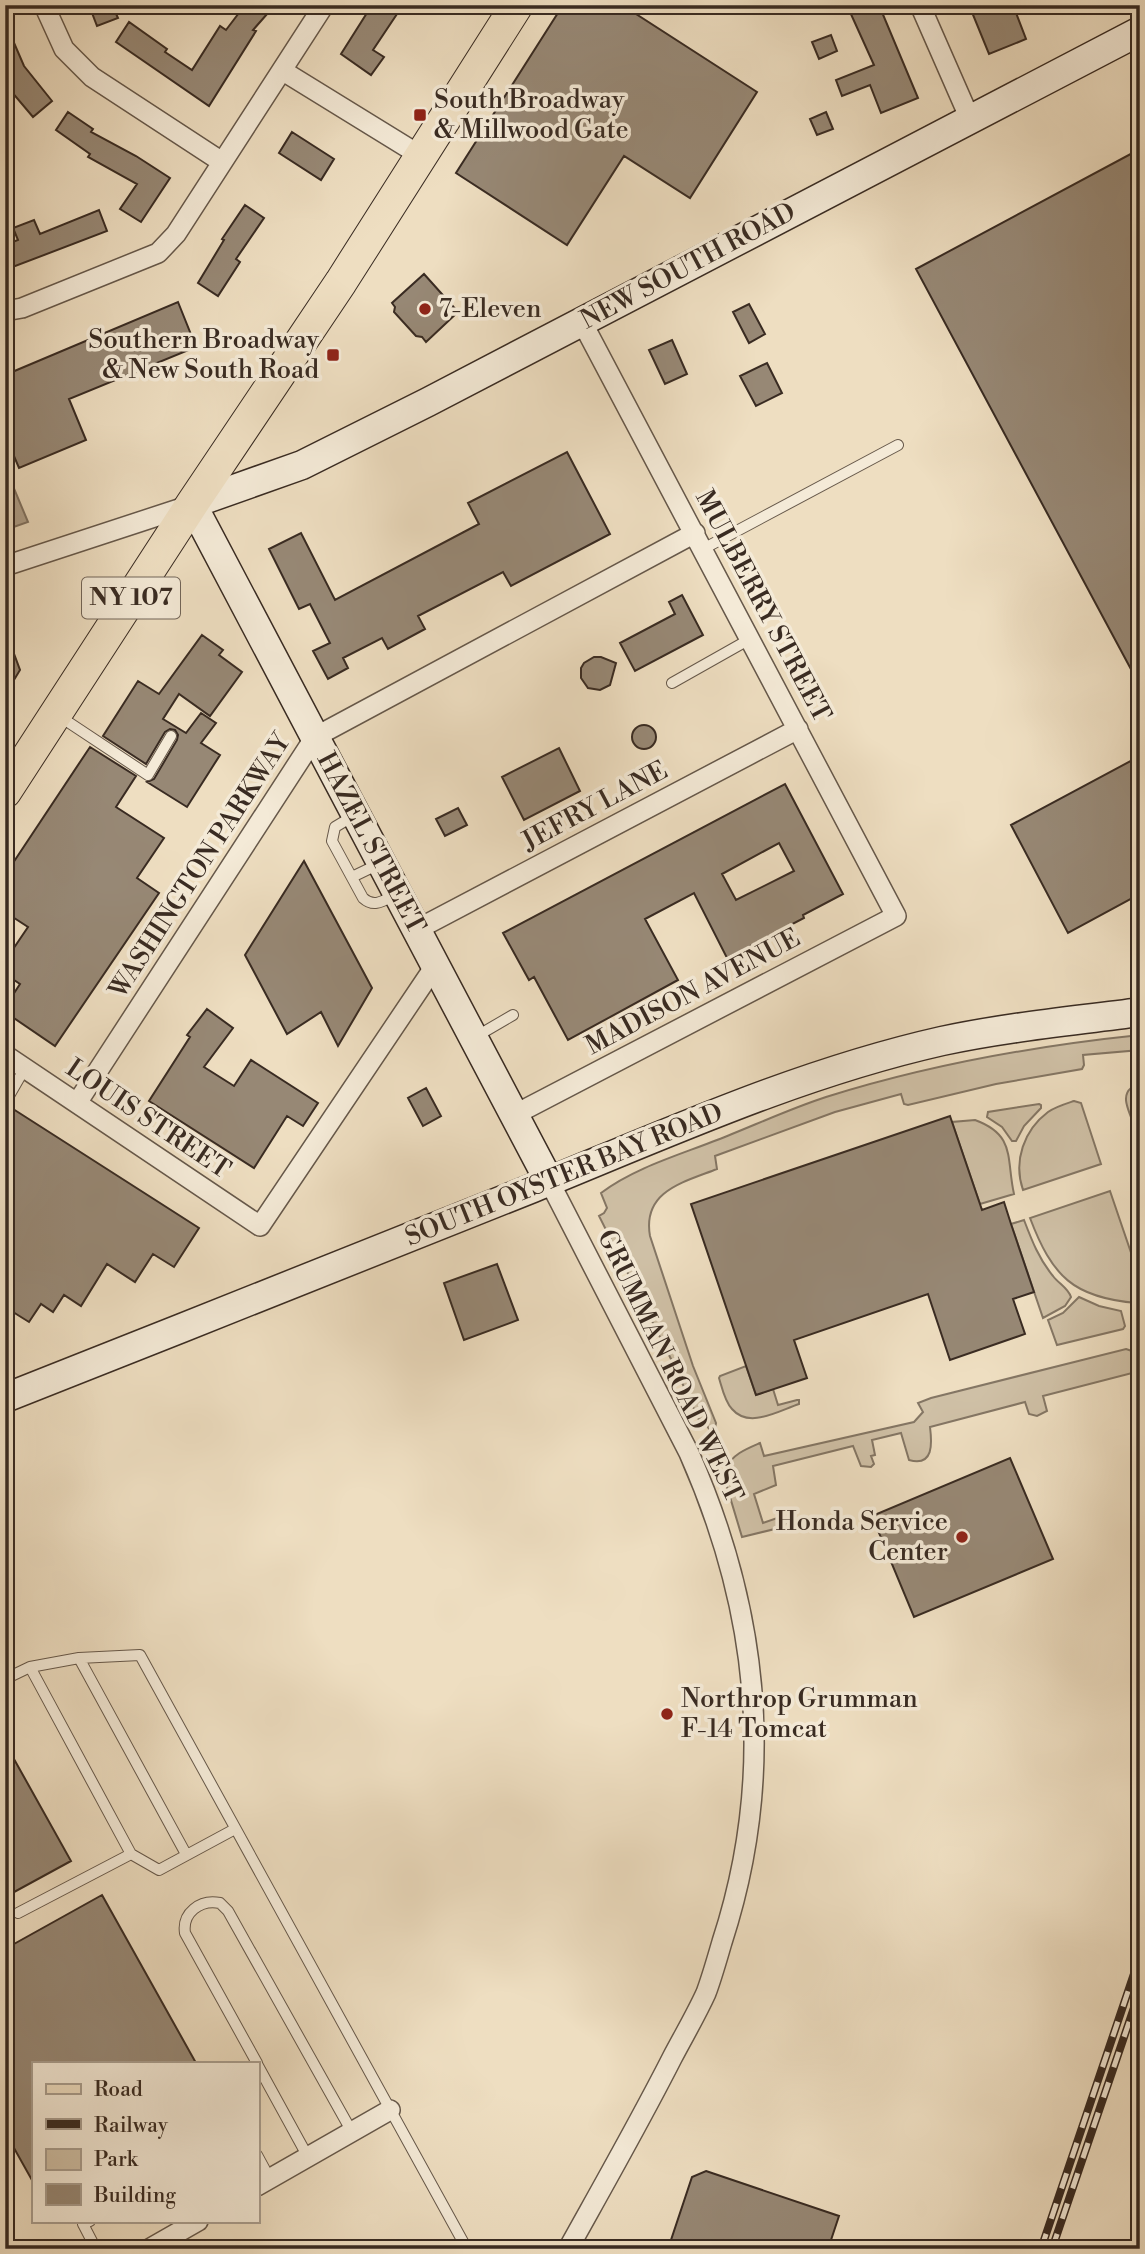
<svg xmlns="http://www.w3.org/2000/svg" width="1145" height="2254" font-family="'Libre Bodoni',serif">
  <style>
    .green { fill: #cfc0a6; stroke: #847664; stroke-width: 2 }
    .water { fill: #b0a18b; stroke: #807261; stroke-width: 2 }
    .building { fill: #978875; stroke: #392b22; stroke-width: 2; fill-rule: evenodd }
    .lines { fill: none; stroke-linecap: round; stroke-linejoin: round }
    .lane-casing { stroke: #66584a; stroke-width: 12 }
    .street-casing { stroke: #66584a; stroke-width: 22 }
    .secondary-casing { stroke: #392b22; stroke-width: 31 }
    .primary-casing { stroke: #392b22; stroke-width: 34 }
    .lane { stroke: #f4ead7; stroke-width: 10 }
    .street { stroke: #f4ead7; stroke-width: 19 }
    .secondary { stroke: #f4ead7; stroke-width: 28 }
    .primary { stroke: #eedec1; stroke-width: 32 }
    .rail-casing { stroke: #392b22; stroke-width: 8 }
    .rail { stroke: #f4ead7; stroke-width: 5; stroke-dasharray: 16; stroke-linecap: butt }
    .poi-dot { fill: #8f2418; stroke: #f4ead7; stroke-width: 2.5 }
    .labels { text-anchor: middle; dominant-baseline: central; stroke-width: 7; stroke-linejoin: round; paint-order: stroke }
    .shield { fill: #f4ead7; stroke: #716458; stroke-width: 2 }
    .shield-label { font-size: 24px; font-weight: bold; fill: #392b22 }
    .poi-label { font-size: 26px; fill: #392b22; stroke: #f4ead7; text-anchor: start }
    .street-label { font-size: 26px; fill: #392b22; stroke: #f4ead7 }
  </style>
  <rect width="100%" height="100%" fill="#eedec1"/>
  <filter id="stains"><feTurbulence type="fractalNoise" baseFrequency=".00286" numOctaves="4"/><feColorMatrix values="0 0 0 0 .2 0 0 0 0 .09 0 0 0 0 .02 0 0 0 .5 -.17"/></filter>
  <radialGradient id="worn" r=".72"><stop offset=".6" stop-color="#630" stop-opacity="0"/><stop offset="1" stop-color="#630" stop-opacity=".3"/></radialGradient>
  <path class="green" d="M1140 1035V1050L1083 1055 1084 1065 1082 1069 996 1084 908 1105 904 1104 901 1094 835 1112 715 1156 717 1169C684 1182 642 1191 650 1236L693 1366 716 1423 715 1428 709 1429 703 1419 699 1420 674 1365 599 1216 604 1213 607 1208 601 1193C634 1168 679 1155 717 1140 753 1126 789 1109 826 1097 928 1065 1034 1046 1140 1035Z
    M1131 1088 1135 1089 1138 1101H1140V1122L1137 1125 1133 1123C1130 1112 1120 1097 1131 1088Z
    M1074 1101 1081 1103 1101 1164 1023 1190C1013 1161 1024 1130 1048 1112 1055 1107 1065 1104 1074 1101Z
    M1039 1104 1041 1105V1108L1024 1126 1016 1141H1012L1002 1127 987 1117 988 1112Z
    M975 1120C1016 1135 1006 1158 1014 1194L980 1204 952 1122Z
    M1110 1191 1140 1279V1302L1137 1303C1073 1298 1052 1276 1030 1218Z
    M1024 1220C1032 1241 1039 1259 1053 1276 1059 1284 1068 1288 1071 1297L1065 1306 1043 1318 1011 1224Z
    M1079 1297 1099 1306 1121 1311 1125 1326 1123 1329 1057 1345 1048 1320 1063 1313Z
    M1126 1349 1132 1351 1134 1361 1140 1360V1371L1043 1396 1047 1411 1037 1416 1029 1414 1025 1402 930 1427C932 1443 934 1467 909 1460L901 1433 872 1440 875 1455 871 1456 874 1464 871 1467 861 1466 853 1446 773 1466 776 1485 754 1494 763 1523 780 1517 784 1518 786 1523 783 1527 742 1537 724 1477 727 1479 730 1475 726 1468C733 1454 746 1449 760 1443L764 1456 914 1422 923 1412 918 1403 931 1398Z
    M746 1366 756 1395 773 1389 778 1405 797 1400H799V1404C778 1411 749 1429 732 1409 725 1402 722 1388 719 1378L720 1376Z"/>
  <path class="water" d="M5 467 28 522 5 530Z"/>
  <path class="building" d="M89 5H112L118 18 97 26Z
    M245 5H275L253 30 256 31 209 106 116 42 129 22 167 49 165 52 192 70 220 26 226 30Z
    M372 5H403L373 50 384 57 371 75 341 54Z
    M563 5H622L757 92 690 198 624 156 567 245 456 173Z
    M867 5H879L918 98 881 113 870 85 842 96 836 80 874 65 850 12Z
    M969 5H1013L1026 39 989 54Z
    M5 22 24 66 52 101 33 117 5 84Z
    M831 35 837 51 819 59 812 42Z
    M68 112 93 129 91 132 136 156 170 178 141 222 120 209 137 184 88 157 90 154 56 130Z
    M826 112 833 129 817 135 810 119Z
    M292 132 334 159 321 180 279 153Z
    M1140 149V686L916 269Z
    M245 205 264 218 236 259 240 262 218 296 198 283 224 240 222 239Z
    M99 210 107 231 10 268 5 255V245L18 240 13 228 34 220 40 234Z
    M424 274 458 312 426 342 422 337 416 336 394 312 395 307 392 303Z
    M178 302 196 347 69 399 86 440 19 468 5 435V375Z
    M749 304 765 334 749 343 733 312Z
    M672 340 687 374 665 384 649 350Z
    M767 363 782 393 756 406 740 376Z
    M567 452 610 534 511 586 503 572 418 616 425 629 388 649 382 638 343 658 348 668 328 679 313 651 330 643 310 604 299 609 269 549 301 533 335 600 479 524 468 503Z
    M682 595 703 635 635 671 620 643 675 614 669 602Z
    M5 635H7L20 670 5 695Z
    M202 635 223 650 219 655 242 672 210 716 179 694 163 719 186 733 201 713 216 723 201 743 220 755 187 807 147 782 154 779 177 740 178 735 175 730 170 729 165 732 146 764 103 736 138 681 159 694Z
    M594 657H601L616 663 610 685 600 690 588 688 581 678V668L584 663Z
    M632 737a12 12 0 1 1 24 0a12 12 0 1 1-24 0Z
    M90 747 136 776 116 807 164 838 137 878 159 893 55 1046 5 1012V1007L20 984 5 974V961L28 927 5 912V875Z
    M559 748 580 791 524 820 502 777Z
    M1140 756V894L1068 933 1011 825Z
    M785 784 843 894 803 915 804 918 727 958 694 893 645 919 678 980 568 1040 534 977 529 980 503 933ZM779 843 794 871 736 900 722 874Z
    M458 808 467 825 445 836 436 819Z
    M304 861 372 988 338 1046 321 1012 287 1034 245 955Z
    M207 1009 233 1028 204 1067 234 1086 251 1060 318 1103 303 1126 287 1116 254 1168 149 1101 190 1037 187 1035Z
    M426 1088 441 1116 423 1126 408 1098Z
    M10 1107 199 1228 174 1267 153 1254 135 1282 107 1264 81 1306 64 1295 53 1312 41 1304 29 1322 5 1307V1108Z
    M950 1116 982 1210 1004 1202 1011 1224 1034 1292 1013 1299 1025 1334 950 1360 928 1294 794 1340 807 1378 756 1395 691 1204Z
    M497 1264 518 1320 464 1340 444 1283Z
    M1010 1458 1053 1559 914 1617 872 1516Z
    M5 1743 71 1861 5 1897Z
    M102 1895 196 2063H33V2182L5 2132V1949Z
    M706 2171 839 2216 828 2249H668L692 2177Z"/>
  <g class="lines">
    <g class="lane-casing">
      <path id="lane" d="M703 549 898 445
        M672 683 750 639
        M59 716 148 775 171 736
        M355 815 335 827 332 841 363 898C374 908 383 901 395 895
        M352 877 381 863
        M477 1036 513 1015
        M6 1101 25 1068
        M79 1658 186 1854
        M30 1667 131 1854
        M5 1679 30 1667 79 1658 140 1655 467 2249
        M18 1913 131 1854 159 1870 235 1829
        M257 2063 185 1933C182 1913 200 1899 220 1903L228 1911 352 2132
        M257 2064 308 2157
        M257 2155 270 2179
        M90 2221 83 2224 96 2249"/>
    </g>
    <g class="street-casing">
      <path id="street" d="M44 5 64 49 92 77 222 162
        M920 5 970 119
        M283 71 421 156
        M5 311 22 308 158 253 176 234 324 5
        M5 566 191 505
        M416 930 798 729
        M5 1055 260 1226 435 966
        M77 1103 315 737 695 533
        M514 1115 896 916 582 322
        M549 1181 689 1453C759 1611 776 1776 722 1942 717 1959 712 1977 706 1993 696 2015 683 2037 672 2058 639 2123 603 2186 568 2249
        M257 2186 390 2110
        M149 2249 198 2221"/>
    </g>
    <g class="secondary-casing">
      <path id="secondary" d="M549 1181 192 504 302 465 428 402 1140 31
        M5 1398C181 1328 358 1259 533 1188 668 1133 800 1073 942 1041 1007 1027 1074 1021 1140 1012"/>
    </g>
    <g class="primary-casing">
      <path id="primary" d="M5 792 192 504 341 282 517 5"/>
    </g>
    <use href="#lane" class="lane"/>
    <use href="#street" class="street"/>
    <use href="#secondary" class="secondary"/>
    <use href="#primary" class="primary"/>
    <g class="rail-casing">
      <path id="rail" d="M1041 2249 1140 1956
        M1052 2249 1140 1990"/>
    </g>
    <use href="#rail" class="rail"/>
  </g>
  <g class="poi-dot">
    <rect x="413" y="108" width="14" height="14" rx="3.5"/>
    <circle cx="425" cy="309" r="7"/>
    <rect x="326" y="348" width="14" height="14" rx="3.5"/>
    <circle cx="962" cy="1537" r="7"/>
    <circle cx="667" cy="1714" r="7"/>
  </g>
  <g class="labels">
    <rect class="shield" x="82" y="577.5" width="98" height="41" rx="5"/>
    <g class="shield-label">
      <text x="131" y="598">NY 107</text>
    </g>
    <g class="poi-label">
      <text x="434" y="100">South Broadway<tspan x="434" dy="30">&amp; Millwood Gate</tspan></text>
      <text x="439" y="309">7-Eleven</text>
      <text x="319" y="340" text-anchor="end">Southern Broadway<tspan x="319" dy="30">&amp; New South Road</tspan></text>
      <text x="948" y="1522" text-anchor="end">Honda Service<tspan x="948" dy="30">Center</tspan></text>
      <text x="681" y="1699">Northrop Grumman<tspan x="681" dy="30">F-14 Tomcat</tspan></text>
    </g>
    <g class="street-label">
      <text transform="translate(688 266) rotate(-28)">NEW SOUTH ROAD</text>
      <text transform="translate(763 606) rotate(62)">MULBERRY STREET</text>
      <text transform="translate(595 806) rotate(-28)">JEFRY LANE</text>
      <text transform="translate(371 843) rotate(62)">HAZEL STREET</text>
      <text transform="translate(200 866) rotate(-57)">WASHINGTON PARKWAY</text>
      <text transform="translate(693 992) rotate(-28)">MADISON AVENUE</text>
      <text transform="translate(148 1119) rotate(34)">LOUIS STREET</text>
      <text transform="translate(564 1175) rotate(-22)">SOUTH OYSTER BAY ROAD</text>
      <text transform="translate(670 1366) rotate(64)">GRUMMAN ROAD WEST</text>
    </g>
  </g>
  <rect width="1145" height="2254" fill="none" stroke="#eedec1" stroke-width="28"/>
  <rect x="7" y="7" width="1131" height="2240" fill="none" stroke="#392b22" stroke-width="3.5"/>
  <rect x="14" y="14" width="1117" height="2226" fill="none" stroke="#392b22" stroke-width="2"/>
  <rect x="32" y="2062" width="228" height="161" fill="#f4ead7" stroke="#a99e8f" stroke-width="2"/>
  <rect x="46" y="2084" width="35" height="10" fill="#eedec1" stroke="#a99e8f" stroke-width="2"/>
  <text x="94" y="2096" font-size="21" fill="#392b22">Road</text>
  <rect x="46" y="2119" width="35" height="10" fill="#392b22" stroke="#a99e8f" stroke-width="2"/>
  <text x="94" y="2132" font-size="21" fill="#392b22">Railway</text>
  <rect x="46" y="2149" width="35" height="21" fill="#cfc0a6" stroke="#a99e8f" stroke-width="2"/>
  <text x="94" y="2166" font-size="21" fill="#392b22">Park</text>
  <rect x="46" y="2184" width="35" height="21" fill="#978875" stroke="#a99e8f" stroke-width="2"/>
  <text x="94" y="2202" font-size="21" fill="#392b22">Building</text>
  <rect width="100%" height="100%" filter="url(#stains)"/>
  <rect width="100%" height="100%" fill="url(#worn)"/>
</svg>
